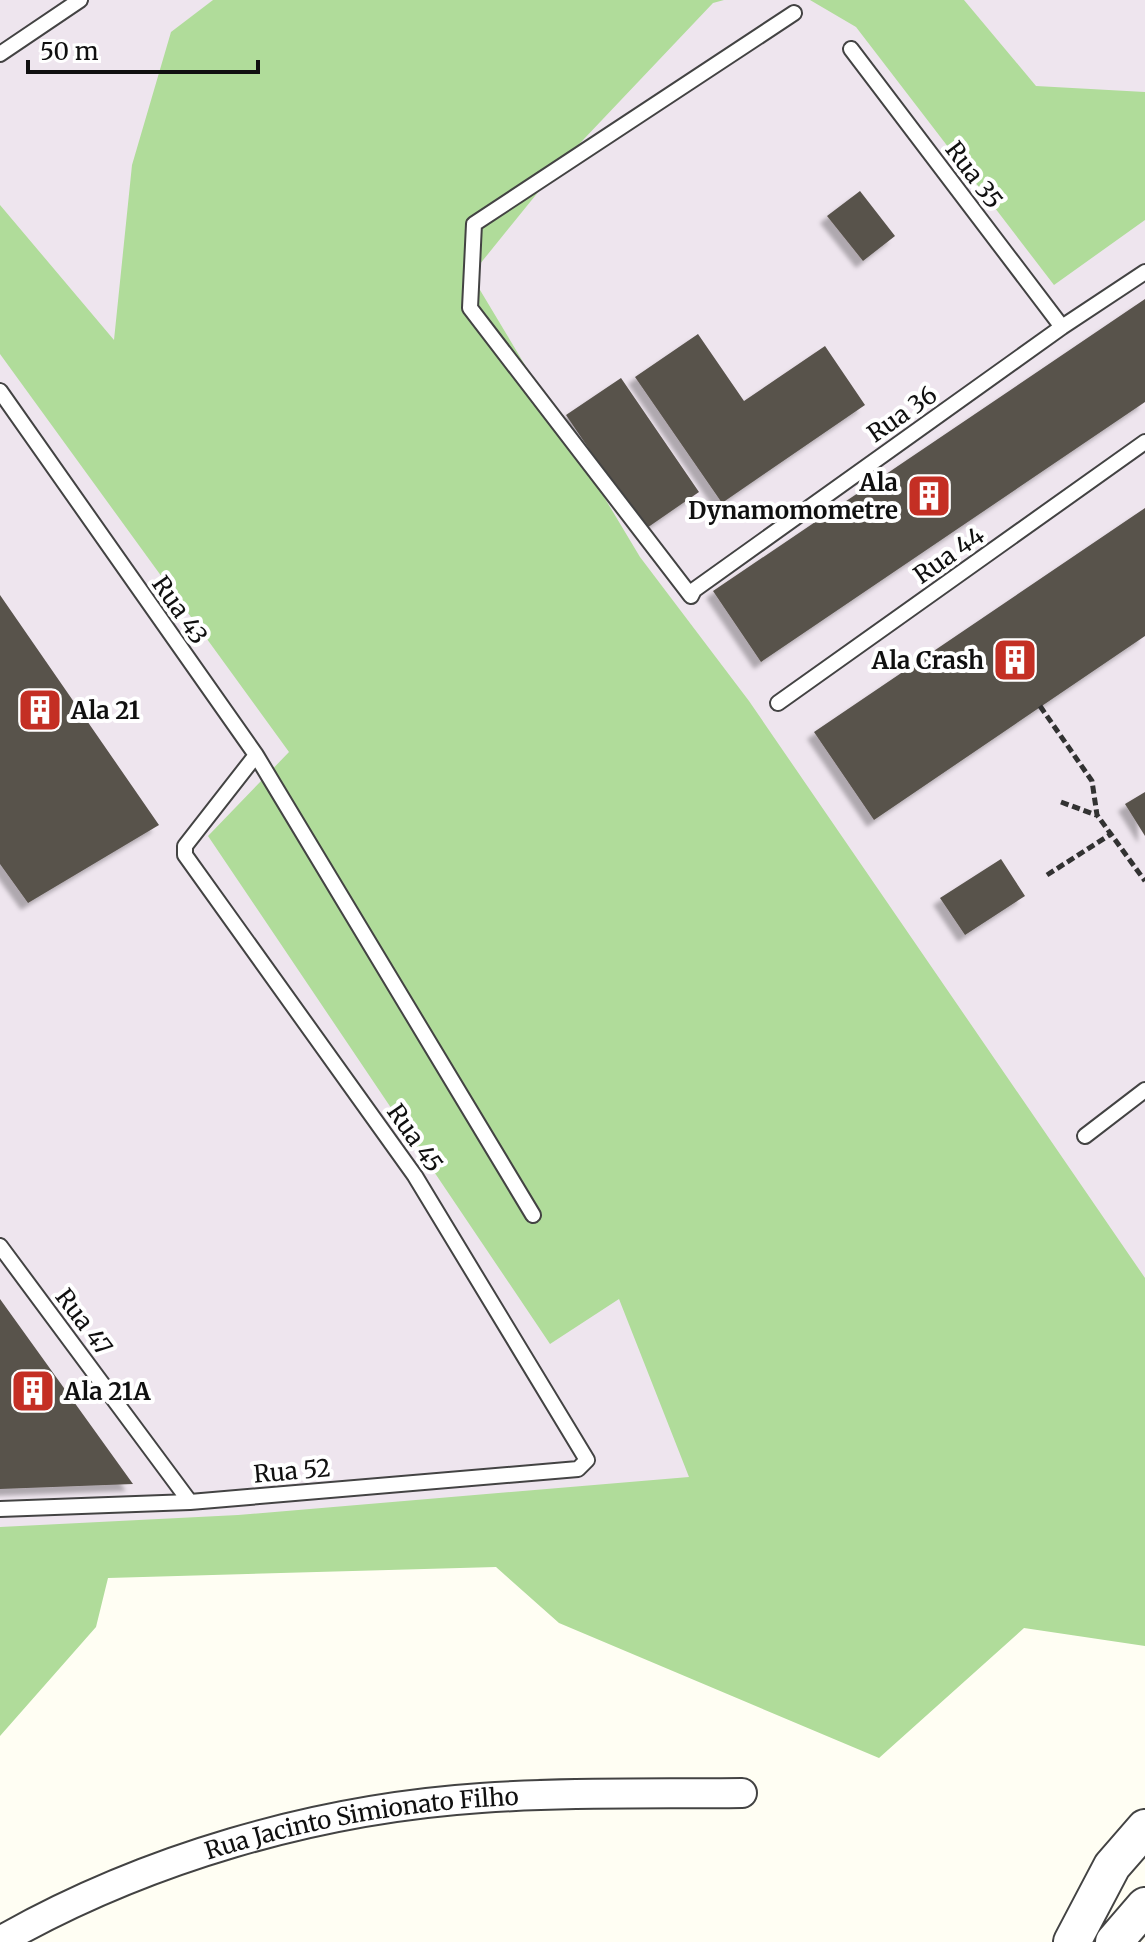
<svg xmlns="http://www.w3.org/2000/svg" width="1145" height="1942" font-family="Merriweather,serif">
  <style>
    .industrial { fill: #eee5ee }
    .forest { fill: #b0dc9a }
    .building { fill: #59534c; filter: url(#shadow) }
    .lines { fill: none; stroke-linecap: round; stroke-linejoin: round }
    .service-casing { stroke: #434343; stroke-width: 18 }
    .minor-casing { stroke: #434343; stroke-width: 32 }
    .tertiary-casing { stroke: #434343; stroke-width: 40 }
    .path { stroke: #323232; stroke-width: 5; stroke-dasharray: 8 4; stroke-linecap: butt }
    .service { stroke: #fff; stroke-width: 14 }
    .minor { stroke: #fff; stroke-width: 28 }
    .tertiary { stroke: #fff; stroke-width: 36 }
    .labels { text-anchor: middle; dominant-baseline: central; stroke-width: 8; stroke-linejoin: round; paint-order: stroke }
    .street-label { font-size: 24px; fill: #101010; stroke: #fff }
    .poi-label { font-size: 24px; font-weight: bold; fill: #101010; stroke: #fff; text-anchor: end }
  </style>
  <defs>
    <filter id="shadow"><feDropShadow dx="-7" dy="7" stdDeviation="2" flood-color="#0004"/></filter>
  </defs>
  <rect width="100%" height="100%" fill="#fffef3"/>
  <path class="industrial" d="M0 0H1145V1517L0 1535Z"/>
  <path class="forest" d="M213 0H724L713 3 565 159 471 275 640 557 749 701 1145 1278V1646L1024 1628 879 1758 559 1623 496 1567 108 1578 96 1627 0 1736V1527L238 1515 689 1477 619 1299 550 1344 208 836 289 752 0 354V205L114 340 132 165 171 32Z
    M810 0H964L1036 86 1145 92V220L1054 285 856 27Z"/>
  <path class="building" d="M860 191 895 236 863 261 827 216Z
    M1145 299V402L761 662 713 591Z
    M698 334 744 401 825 346 865 405 722 503 635 377Z
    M621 378 699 492 644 530 566 415Z
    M1145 508V636L874 820 814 732Z
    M0 595 159 825 28 903 0 864Z
    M1145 792V836L1125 804Z
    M1001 859 1025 896 965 935 940 898Z
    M0 1299 133 1484 0 1489Z"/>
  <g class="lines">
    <g class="service-casing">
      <path id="service" d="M794 13 474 224 470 308 691 596 694 590 1062 327 1145 272
        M851 49 1062 327
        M0 54 80 0
        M0 391 256 755 185 846V855L415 1176 587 1460 578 1469 190 1502 0 1509
        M778 703 1145 442
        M256 755 533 1215
        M1085 1136 1145 1090
        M0 1246 190 1502"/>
    </g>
    <g class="minor-casing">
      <g id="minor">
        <path id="s1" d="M0 1941C144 1859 316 1809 481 1798 568 1792 655 1794 742 1793"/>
      </g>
    </g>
    <g class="tertiary-casing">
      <path id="tertiary" d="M1072 1942 1112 1866 1145 1828
        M1114 1942 1145 1906"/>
    </g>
    <path class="path" d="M1040 706 1092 781 1097 815 1145 881
      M1061 802 1096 815
      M1047 875 1111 834"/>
    <use href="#service" class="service"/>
    <use href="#minor" class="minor"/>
    <use href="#tertiary" class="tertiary"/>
  </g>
  <defs>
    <g id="building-square" transform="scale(2.3)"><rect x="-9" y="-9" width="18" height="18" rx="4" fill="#c42f24" stroke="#fff"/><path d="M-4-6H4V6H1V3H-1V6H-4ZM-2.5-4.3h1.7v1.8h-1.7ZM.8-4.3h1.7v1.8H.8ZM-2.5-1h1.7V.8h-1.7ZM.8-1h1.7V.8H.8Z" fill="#fff"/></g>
  </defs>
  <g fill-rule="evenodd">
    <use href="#building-square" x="929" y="496"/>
    <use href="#building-square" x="1015" y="660"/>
    <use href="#building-square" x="40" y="710"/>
    <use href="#building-square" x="33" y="1391"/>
  </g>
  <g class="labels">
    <g class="street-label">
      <text transform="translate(974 175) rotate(53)">Rua 35</text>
      <text transform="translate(902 414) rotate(-35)">Rua 36</text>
      <text transform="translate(949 555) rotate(-35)">Rua 44</text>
      <text transform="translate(180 610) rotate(55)">Rua 43</text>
      <text transform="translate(415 1138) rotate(55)">Rua 45</text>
      <text transform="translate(84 1322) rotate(53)">Rua 47</text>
      <text transform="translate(292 1471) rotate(-5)">Rua 52</text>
      <text stroke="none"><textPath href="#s1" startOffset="384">Rua Jacinto Simionato Filho</textPath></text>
    </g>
    <g class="poi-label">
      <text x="898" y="482">Ala<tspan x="898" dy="28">Dynamomometre</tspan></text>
      <text x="984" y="660">Ala Crash</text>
      <text x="71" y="710" text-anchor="start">Ala 21</text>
      <text x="64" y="1391" text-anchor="start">Ala 21A</text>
    </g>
  </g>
  <path d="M28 60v12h230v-12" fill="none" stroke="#101010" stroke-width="4"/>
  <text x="40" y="60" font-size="24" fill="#101010" stroke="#ffffff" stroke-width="6" paint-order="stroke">50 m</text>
</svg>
